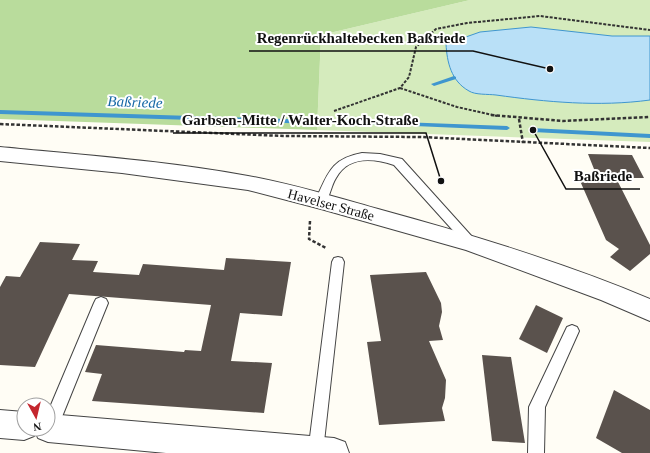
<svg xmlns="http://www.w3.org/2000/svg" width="650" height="453" font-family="Georgia,serif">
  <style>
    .green { fill: #d5ebbd }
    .forest { fill: #b9dc9c }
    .water { fill: #b9e0f7; stroke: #3f96cf }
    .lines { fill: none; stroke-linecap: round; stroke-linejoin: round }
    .stream { fill: #3f96cf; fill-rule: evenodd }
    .building { fill: #5a524d }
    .service-casing { stroke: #444; stroke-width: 2 }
    .minor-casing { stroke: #444; stroke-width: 2 }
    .tertiary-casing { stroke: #444; stroke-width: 2 }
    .path-far1 { stroke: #333; stroke-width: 2; stroke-dasharray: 3 1.5; stroke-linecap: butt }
    .path { stroke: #333; stroke-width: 2.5; stroke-dasharray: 3.5 2; stroke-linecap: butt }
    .service { fill: #fff; fill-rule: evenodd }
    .minor { fill: #fff; fill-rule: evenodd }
    .tertiary { fill: #fff; fill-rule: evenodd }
    .labels { text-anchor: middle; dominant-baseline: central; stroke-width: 4; stroke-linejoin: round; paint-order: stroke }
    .street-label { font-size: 14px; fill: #111; stroke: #fff }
    .water-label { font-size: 15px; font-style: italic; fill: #1768a6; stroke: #fff }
    .leader { fill: none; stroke: #111; stroke-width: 1.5 }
    .callout-dot { fill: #111; stroke: #fff; stroke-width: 1.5 }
    .callout-label { font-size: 15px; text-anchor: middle; font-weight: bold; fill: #111; stroke: #fff; stroke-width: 4; stroke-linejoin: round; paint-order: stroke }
  </style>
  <rect width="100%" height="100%" fill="#fffdf5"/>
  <path class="green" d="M470 0H650V142L317 130 321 35Z"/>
  <path class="forest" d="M0 0H470L321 35 317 130 0 119Z"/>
  <path class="water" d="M531 27 612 36H650V100C599 107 546 102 496 95 488 94 475 95 469 91 451 81 447 62 446 44L480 32Z"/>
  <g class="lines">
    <path class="stream" d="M454 76 456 77V79L434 86 431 84Z
      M0 110 318 120 321 122 318 124 0 114Z
      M347 120 507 126 510 128 507 130 345 123V121Z
      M531 128 650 134V138L533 132H531Z"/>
  </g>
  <path class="building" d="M588 154 632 155 644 178H616L650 245V254L630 271 610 257 619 249 606 240 577 174H596Z
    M40 242 80 244 72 260 98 261 93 272 139 275 143 264 224 270 226 258 291 262 282 316 240 313 231 361 272 363 264 413 92 401 102 374 85 372 96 345 184 352 185 350 201 351 211 305 69 294 35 367 0 365V287L6 276 20 277Z
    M426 272 441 303 442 312 439 326 443 340 429 341 446 380 445 398 442 408 445 421 379 425 367 342 381 341 370 275Z
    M536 305 563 318 547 353 519 339Z
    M482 355 511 357 525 443 492 441Z
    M614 390 650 410V453H622L596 438Z"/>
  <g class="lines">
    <g class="service-casing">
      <path id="service" d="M362 153 380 154 402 159 475 240 477 243 475 246H467L394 165C373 158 348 156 336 178 331 186 330 196 325 204H317L315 201C328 174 330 159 362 153Z
        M338 257 342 258 344 262 323 451 322 453H308L332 262 334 258Z
        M101 297 106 299 108 303 55 434 49 436 43 434 42 429H48V412L94 303 96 299Z
        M572 325 577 327 579 331 545 407 544 453H528L529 407 567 327Z"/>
    </g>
    <g class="minor-casing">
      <path id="minor" d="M0 410 24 412V429H48V414L334 438 345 442 349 453H166L48 442 38 438 36 433 34 436 24 440 0 438Z"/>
    </g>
    <g class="tertiary-casing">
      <path id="tertiary" d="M0 147C82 155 167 161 248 176 292 184 335 197 378 209 470 234 562 262 650 299V321L601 300 466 250 321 209 248 190 122 173 0 161Z"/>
    </g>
    <path class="path-far1" d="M400 88 457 107 497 116
      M334 111 400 88 409 77 416 47 436 29 467 23 540 16 650 30"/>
    <path class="path" d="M491 115 563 121 650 117
      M519 119 523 143
      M0 124 284 136 421 137 650 148
      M310 221 309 239 326 248"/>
    <use href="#service" class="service"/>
    <use href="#minor" class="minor"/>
    <use href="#tertiary" class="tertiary"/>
  </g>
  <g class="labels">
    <g class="street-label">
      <text transform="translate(331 205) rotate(15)">Havelser Straße</text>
    </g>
    <g class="water-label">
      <text transform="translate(135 102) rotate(2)">Baßriede</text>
    </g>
  </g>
  <path class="leader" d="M550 69L473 51H249M441 181L426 133H173M533 130L566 189H640"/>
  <g class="callout-dot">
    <circle cx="550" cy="69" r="4"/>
    <circle cx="441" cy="181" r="4"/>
    <circle cx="533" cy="130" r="4"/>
  </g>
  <g class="callout-label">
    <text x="361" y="43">Regenrückhaltebecken Baßriede</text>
    <text x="300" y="125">Garbsen-Mitte / Walter-Koch-Straße</text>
    <text x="603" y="181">Baßriede</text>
  </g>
  <g transform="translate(36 417) rotate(172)"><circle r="19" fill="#ffffff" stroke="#a0a0a0"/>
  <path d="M0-3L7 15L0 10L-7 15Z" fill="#c4262e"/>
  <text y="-6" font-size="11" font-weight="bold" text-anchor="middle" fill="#111111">N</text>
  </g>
</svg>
